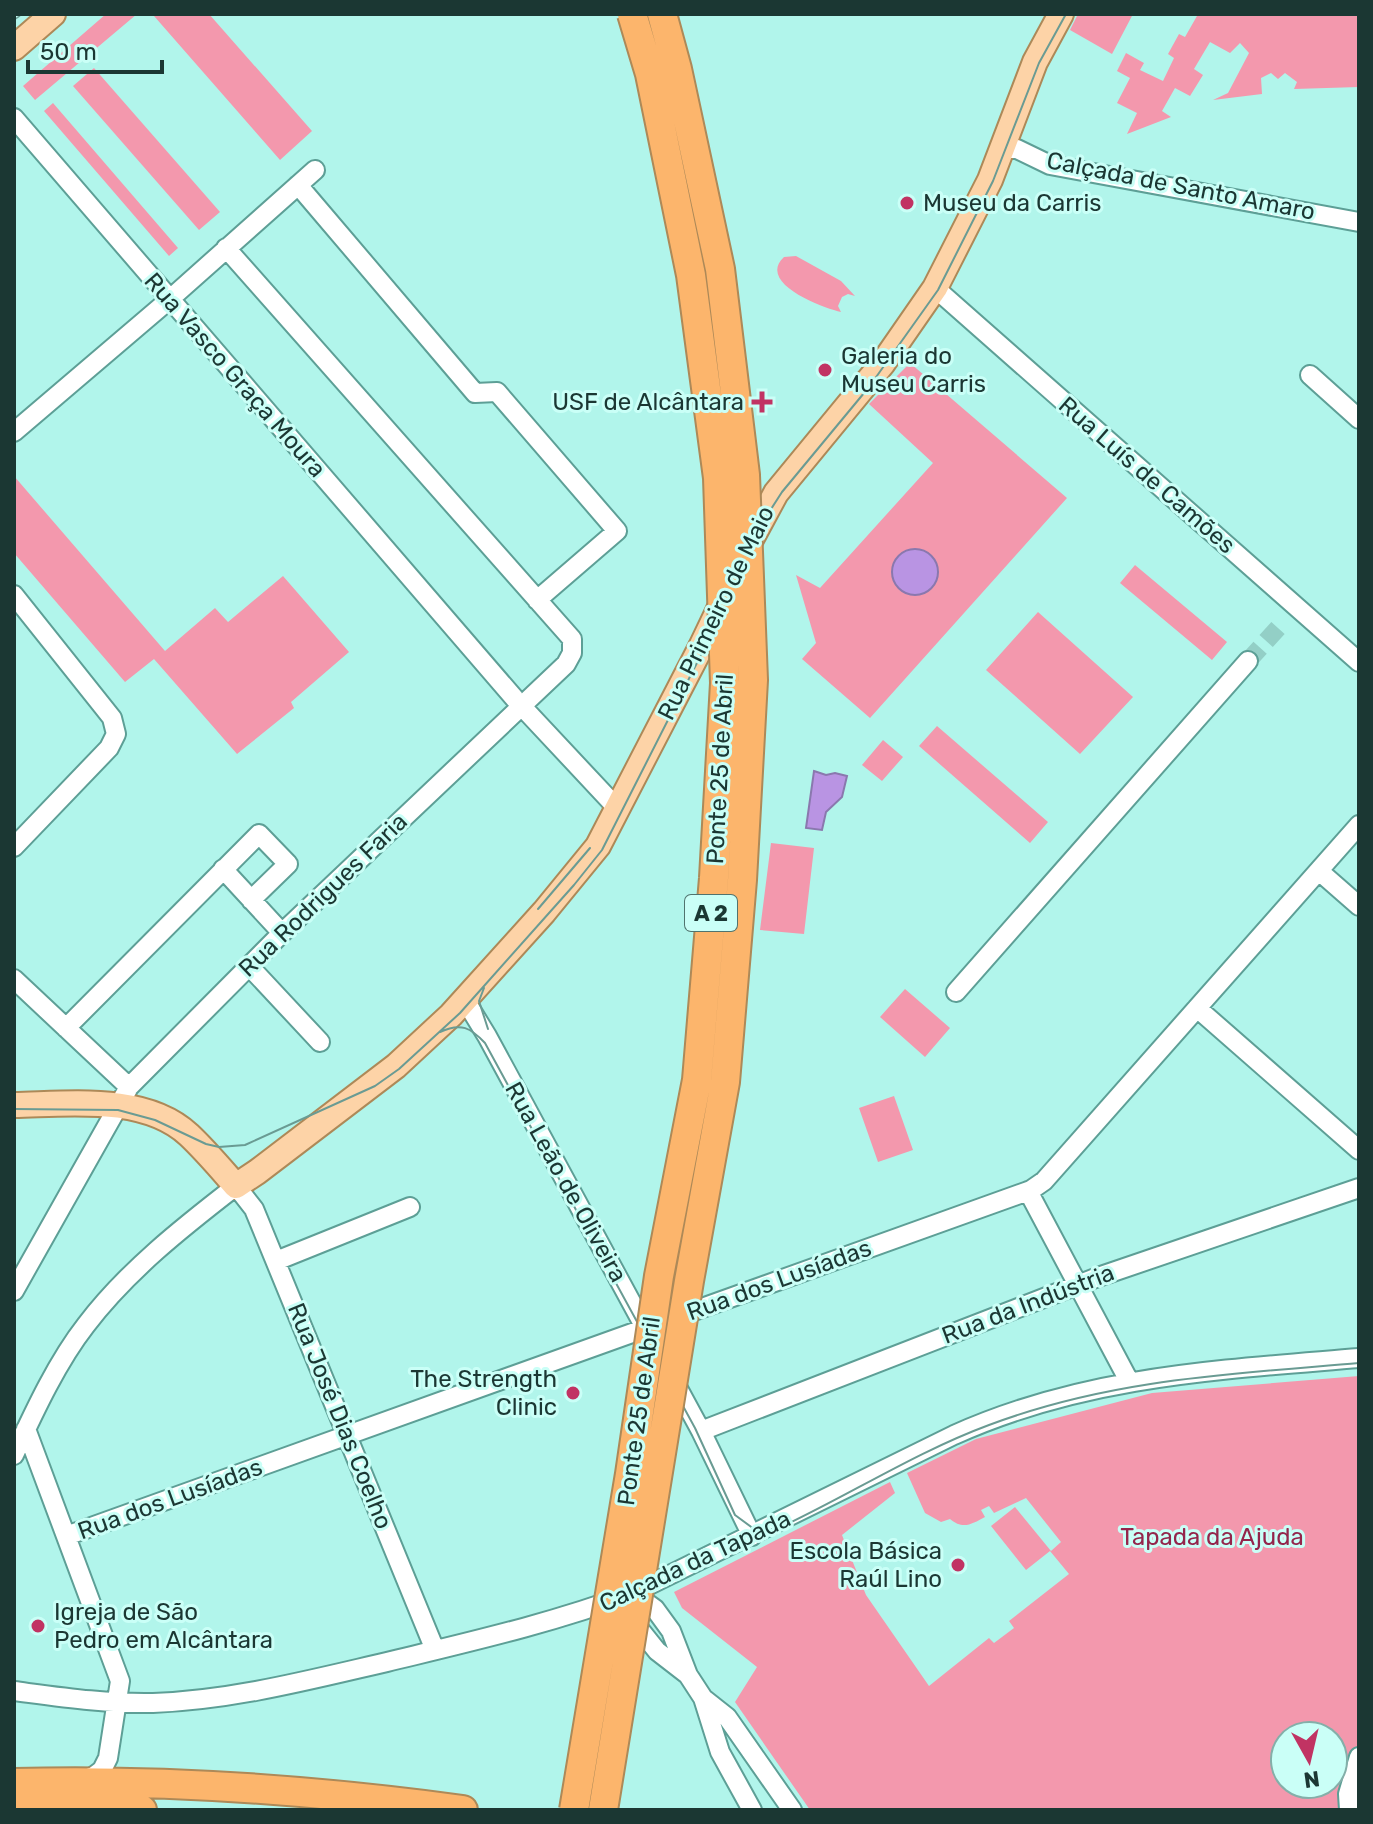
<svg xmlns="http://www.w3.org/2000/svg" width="1373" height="1824" font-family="Rubik,sans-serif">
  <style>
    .green { fill: #f398ad; fill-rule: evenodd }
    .water { fill: #b994e3; stroke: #8a78ae; stroke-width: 2 }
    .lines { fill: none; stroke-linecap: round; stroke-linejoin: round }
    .minor-tunnel { stroke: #93cfc6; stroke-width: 18; stroke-dasharray: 18 9; stroke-linecap: butt }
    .minor-casing { stroke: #5d9f96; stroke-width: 22 }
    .major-casing { stroke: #ad8958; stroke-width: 28 }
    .highway-casing { stroke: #ad8958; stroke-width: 32 }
    .minor { stroke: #fff; stroke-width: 18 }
    .major { stroke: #fdd3a7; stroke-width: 24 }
    .highway { stroke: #fcb56c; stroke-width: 28 }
    .tram { stroke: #6a9b93; stroke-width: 2 }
    .rail-casing { stroke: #6a9b93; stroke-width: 8 }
    .rail { stroke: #cafff7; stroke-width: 5; stroke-dasharray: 15; stroke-linecap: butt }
    .highway-bridge-casing { stroke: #ad8958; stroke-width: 32; stroke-linecap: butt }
    .highway-bridge { stroke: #fcb56c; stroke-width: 28 }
    .poi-dot { fill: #c13363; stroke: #cafff7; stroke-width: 3 }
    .labels { text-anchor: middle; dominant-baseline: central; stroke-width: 6; stroke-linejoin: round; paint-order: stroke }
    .shield { fill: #cafff7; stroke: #50736e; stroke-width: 2 }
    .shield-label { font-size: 22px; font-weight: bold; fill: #1b3733 }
    .street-label { font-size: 24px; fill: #1b3733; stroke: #cafff7 }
    .poi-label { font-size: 24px; fill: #1b3733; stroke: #cafff7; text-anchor: start }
    .park-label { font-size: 24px; fill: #94254b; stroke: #cafff7 }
  </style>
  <rect width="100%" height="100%" fill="#b1f5eb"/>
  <path class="green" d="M106 14H137L35 100 23 86Z
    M157 14H209L312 131 280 160 154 16Z
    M1078 14H1133L1112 54 1070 30Z
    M1194 14H1359V87L1294 89 1297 82 1285 73 1278 79 1271 73 1261 78 1262 94 1213 100 1228 93 1249 53 1240 43 1230 53 1210 42 1194 69 1203 75 1190 96 1175 88 1162 111 1171 117 1127 134 1137 113 1117 103 1130 78 1117 71 1126 53 1144 63 1140 70 1163 81 1174 58 1168 54 1179 34 1185 37 1197 16Z
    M94 68 220 212 199 230 73 86Z
    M53 103 178 248 169 256 44 111Z
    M796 256 841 281 855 296 848 294 842 297 838 306 841 312C823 308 756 283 784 257Z
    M910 363 1067 498 870 718 802 659 816 643 796 575 820 588 933 463 869 404Z
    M14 476 165 651 215 608 228 622 283 576 349 652 291 702 294 708 237 754 154 659 125 682 14 553Z
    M1135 565 1227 642 1212 660 1120 583Z
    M1038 612 1133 697 1080 754 986 670Z
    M937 726 1048 822 1030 843 919 746Z
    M883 740 903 757 882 781 862 765Z
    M771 843 814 848 804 934 760 930Z
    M905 989 950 1028 925 1057 880 1017Z
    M894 1096 913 1150 878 1162 859 1108Z
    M1359 1376V1810H810L735 1702 757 1667 682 1608 674 1592 890 1482 895 1493 842 1535 866 1595 929 1686 989 1638 994 1643 1014 1628 1009 1621 1069 1574 1050 1551 1026 1570 991 1526 1015 1507 1051 1551 1061 1542 1026 1498 994 1513 989 1506 981 1510 985 1517C972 1524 963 1530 950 1519L941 1522 925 1513 907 1473 976 1439 1152 1393ZM1285 1736H1333V1784H1285Z"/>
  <path class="water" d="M892 572a23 23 0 1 1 46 0a23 23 0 1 1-46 0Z
    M814 771 826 775 835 773 847 776 842 797 826 812 822 830 806 828Z"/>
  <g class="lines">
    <path class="minor-tunnel" d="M1248 661 1278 628"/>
    <g class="minor-casing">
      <path id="minor" d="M14 118 515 699 617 808
        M1004 149H1017L1050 165 1359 222
        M298 185 475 393 497 392 617 531 537 600
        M935 288 1359 662
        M1310 375 1359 419
        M14 432 170 299 315 170
        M14 595 112 718 116 734 109 748 14 847
        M223 869 282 933
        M1319 871 1359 906
        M249 966 320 1042
        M14 979 129 1087
        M956 992 1248 661
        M465 1000 487 1036 701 1431 752 1536
        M1197 1008 1359 1150
        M66 1028 259 834 288 864 251 900
        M1028 1191 1129 1381
        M276 1261 410 1207
        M14 1291 129 1087 282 933 566 664 572 653V639L226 248
        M26 1429 120 1681 108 1758 102 1770 94 1776 84 1779
        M701 1431 1098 1277 1359 1188
        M14 1455C34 1412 57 1362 86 1325 127 1271 183 1227 236 1186L254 1209 435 1650
        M66 1536 1031 1190 1044 1181 1359 825
        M633 1593 655 1609 671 1631 688 1675 703 1698 720 1752 752 1810
        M633 1616V1621L657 1651 688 1675
        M14 1691C60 1697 107 1704 153 1703 233 1700 309 1680 387 1662 469 1642 553 1623 633 1593L954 1435C1085 1376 1218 1370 1359 1358
        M703 1698 727 1717 792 1810
        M1349 1810 1348 1794 1359 1757"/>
    </g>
    <g class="major-casing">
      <path id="major" d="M14 48 53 14
        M748 545 776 493 883 363 935 288 990 180 1035 62 1061 14
        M14 1105C69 1104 145 1094 189 1135 206 1151 221 1169 236 1186L257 1172 396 1066 451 1015 544 912 598 846 701 647 723 601"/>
    </g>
    <g class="highway-casing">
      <path id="highway" d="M14 1783C164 1779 315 1790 463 1810
        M14 1810 75 1808 142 1810"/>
    </g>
    <use href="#minor" class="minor"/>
    <use href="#major" class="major"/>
    <use href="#highway" class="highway"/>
    <path class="tram" d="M538 909 590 848
      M484 988 479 1001 488 1029
      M440 1032C461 1022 471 1028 485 1043L695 1428 735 1515 754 1529H777C848 1496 916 1452 989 1425 1111 1379 1231 1374 1359 1363
      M14 1109 118 1110 155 1120 206 1144 219 1147 245 1145 375 1086 399 1069 460 1013 574 885 602 850 704 649 764 520 782 492 869 387 938 290 993 181 1039 63 1066 14"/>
    <g class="rail-casing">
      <path id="rail" d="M14 16 17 14
        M698 1187 718 1081 724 1009
        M583 1810 642 1462 668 1278 705 1081 723 879 735 682 725 477 701 273 658 73 641 14"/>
    </g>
    <use href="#rail" class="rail"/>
    <g class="highway-bridge-casing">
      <path id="highway-bridge" d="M574 1810 630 1474 659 1276 697 1080 714 878 725 683 718 478 691 275 650 74 632 14
        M603 1810 689 1281 725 1082 742 880 753 680 745 475 720 269 677 69 662 14"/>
    </g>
    <use href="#highway-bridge" class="highway-bridge"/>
  </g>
  <g class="poi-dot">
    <circle cx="907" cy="203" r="8"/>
    <circle cx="825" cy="370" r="8"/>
    <path d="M758 390h8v8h8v8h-8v8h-8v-8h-8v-8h8z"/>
    <circle cx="573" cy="1393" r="8"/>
    <circle cx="958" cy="1565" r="8"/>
    <circle cx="38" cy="1626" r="8"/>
  </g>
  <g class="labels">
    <rect class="shield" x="685" y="895" width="52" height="36" rx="6"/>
    <g class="shield-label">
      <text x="711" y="913">A 2</text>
    </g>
    <g class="street-label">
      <text transform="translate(1181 186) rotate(11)">Calçada de Santo Amaro</text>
      <text transform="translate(235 375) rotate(49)">Rua Vasco Graça Moura</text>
      <text transform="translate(1147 475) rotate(41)">Rua Luís de Camões</text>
      <text transform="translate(716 613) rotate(-64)">Rua Primeiro de Maio</text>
      <text transform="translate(720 769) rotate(-87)">Ponte 25 de Abril</text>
      <text transform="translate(323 895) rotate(-44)">Rua Rodrigues Faria</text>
      <text transform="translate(566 1182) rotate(61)">Rua Leão de Oliveira</text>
      <text transform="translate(779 1280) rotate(-20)">Rua dos Lusíadas</text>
      <text transform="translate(1028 1304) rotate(-21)">Rua da Indústria</text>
      <text transform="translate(639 1411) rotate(-82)">Ponte 25 de Abril</text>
      <text transform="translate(340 1416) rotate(68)">Rua José Dias Coelho</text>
      <text transform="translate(170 1499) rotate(-20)">Rua dos Lusíadas</text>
      <text transform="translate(695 1561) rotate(-25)">Calçada da Tapada</text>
    </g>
    <g class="poi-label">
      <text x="923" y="203">Museu da Carris</text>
      <text x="841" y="356">Galeria do<tspan x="841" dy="28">Museu Carris</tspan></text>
      <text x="744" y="402" text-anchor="end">USF de Alcântara</text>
      <text x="557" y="1379" text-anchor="end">The Strength<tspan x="557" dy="28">Clinic</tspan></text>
      <text x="942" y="1551" text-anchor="end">Escola Básica<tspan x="942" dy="28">Raúl Lino</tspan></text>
      <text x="54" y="1612">Igreja de São<tspan x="54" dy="28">Pedro em Alcântara</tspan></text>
    </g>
    <g class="park-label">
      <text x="1212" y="1537">Tapada da Ajuda</text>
    </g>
  </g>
  <rect width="1373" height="1824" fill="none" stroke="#1b3733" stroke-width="32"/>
  <g transform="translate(1309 1760) rotate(172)"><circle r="38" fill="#cafff7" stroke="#84afa9" stroke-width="2"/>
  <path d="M0-6L14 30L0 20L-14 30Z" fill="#c13363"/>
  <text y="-12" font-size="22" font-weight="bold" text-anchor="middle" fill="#1b3733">N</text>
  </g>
  <path d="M28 60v12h134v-12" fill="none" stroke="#1b3733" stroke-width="4"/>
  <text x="40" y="60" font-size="24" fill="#1b3733" stroke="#cafff7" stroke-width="6" paint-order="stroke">50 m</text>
</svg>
